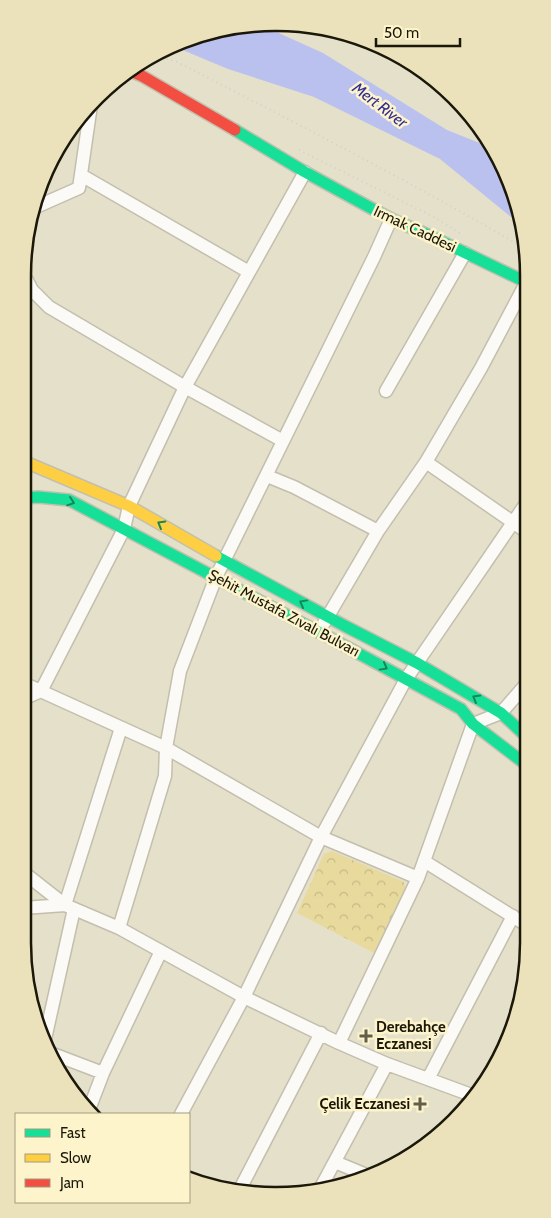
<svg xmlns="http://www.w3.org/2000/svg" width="551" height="1218" font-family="Cabin,sans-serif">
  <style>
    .park { fill: url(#park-crowns) }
    .water { fill: #bac1ee }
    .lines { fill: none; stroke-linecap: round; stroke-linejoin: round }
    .street-casing { stroke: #c3bfae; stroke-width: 15 }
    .fast-casing { stroke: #c3bfae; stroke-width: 14 }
    .slow-casing { stroke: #c3bfae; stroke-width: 14 }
    .jam-casing { stroke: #c3bfae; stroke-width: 14 }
    .path { stroke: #d1d1ca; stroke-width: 2; stroke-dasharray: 1 4; stroke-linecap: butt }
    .street { stroke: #fbfaf7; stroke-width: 12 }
    .fast { stroke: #16e098; stroke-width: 11 }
    .slow { stroke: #ffcf43; stroke-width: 11 }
    .jam { stroke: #f24e42; stroke-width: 11 }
    .oneway { stroke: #188658 }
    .poi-dot { fill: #625e4d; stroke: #fdf4cc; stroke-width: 2 }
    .labels { text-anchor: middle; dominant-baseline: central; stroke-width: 5; stroke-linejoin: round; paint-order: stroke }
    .street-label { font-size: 15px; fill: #1b1809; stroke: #fdf4cc }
    .poi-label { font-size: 15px; font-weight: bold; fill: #1b1809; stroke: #fdf4cc; text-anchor: start }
    .water-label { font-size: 16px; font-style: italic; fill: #322e94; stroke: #fdf4cc }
    .rim { fill: none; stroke: #1b1809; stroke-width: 2.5 }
  </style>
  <defs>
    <pattern id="park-crowns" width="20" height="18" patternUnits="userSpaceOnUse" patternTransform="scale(1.25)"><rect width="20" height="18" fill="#e8da9d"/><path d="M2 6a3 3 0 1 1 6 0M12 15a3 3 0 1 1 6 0" fill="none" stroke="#c6ba86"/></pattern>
  </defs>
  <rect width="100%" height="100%" fill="#e5e0ca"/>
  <path class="park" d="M332 851 404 882 407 893 376 954 297 913 324 854Z"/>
  <path class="water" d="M261 25 323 53 447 130 492 148 509 178 522 226 440 159 314 97 228 69 173 46 178 42Z"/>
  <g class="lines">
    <g class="street-casing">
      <path id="street" d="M81 175 249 272
        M36 207 79 188 91 105
        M23 273 32 290 49 307 185 387 283 441
        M386 391 465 253
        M426 462 527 532
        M267 476 294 487 378 531
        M324 623 378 531 426 462 481 368 526 283
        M23 683 166 748 321 837 418 878
        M23 699 41 691 124 529 129 506 185 387 305 172
        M424 861 528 926
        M23 872 65 905
        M65 905 121 728
        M23 908 65 905 119 928 244 997 339 1043 387 1064 474 1096
        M119 928 165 776 166 748 180 671 216 577 374 257 391 219
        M45 1039 74 909
        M339 1043 418 878 473 724 501 713 528 682
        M53 1054 103 1073
        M428 1079 513 916
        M88 1112 103 1073 161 951
        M181 1114 244 997 321 837 406 679 527 502
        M335 1162 364 1174
        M320 1189 387 1064
        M239 1191 321 1033"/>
    </g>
    <g class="fast-casing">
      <path id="fast" d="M235 130 305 172 391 219 426 234 526 282
        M23 498 38 497 69 500 330 638 461 709 473 724 528 766
        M216 556 345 626 417 663 501 713 528 738"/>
    </g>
    <g class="slow-casing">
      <path id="slow" d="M23 461 129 506 216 556"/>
    </g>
    <g class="jam-casing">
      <path id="jam" d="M133 72 142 76 235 130"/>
    </g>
    <path class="path" d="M157 56 177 62C295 122 412 183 526 249
      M299 150 432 216 461 234"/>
    <use href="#street" class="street"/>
    <use href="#fast" class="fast"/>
    <use href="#slow" class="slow"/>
    <use href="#jam" class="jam"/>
  </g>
  <defs><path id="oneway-chevron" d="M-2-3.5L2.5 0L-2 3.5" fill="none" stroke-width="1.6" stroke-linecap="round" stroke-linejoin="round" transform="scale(1.25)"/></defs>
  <g class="oneway">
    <use href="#oneway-chevron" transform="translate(71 502) rotate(19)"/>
    <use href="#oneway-chevron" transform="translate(161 524) rotate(-150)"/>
    <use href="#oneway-chevron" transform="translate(303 603) rotate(-151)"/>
    <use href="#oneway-chevron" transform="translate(384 667) rotate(29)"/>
    <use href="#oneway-chevron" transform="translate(476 698) rotate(-150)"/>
  </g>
  <g class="poi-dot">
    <path d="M363.5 1028.5h5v5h5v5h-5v5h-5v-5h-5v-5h5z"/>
    <path d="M417.5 1096.5h5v5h5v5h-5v5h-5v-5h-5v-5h5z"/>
  </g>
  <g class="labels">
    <g class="street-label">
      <text transform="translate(415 229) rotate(25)">Irmak Caddesi</text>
      <text transform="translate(284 613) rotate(28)">Şehit Mustafa Zıvalı Bulvarı</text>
    </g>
    <g class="poi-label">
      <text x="376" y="1027">Derebahçe<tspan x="376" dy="17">Eczanesi</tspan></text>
      <text x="410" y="1104" text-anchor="end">Çelik Eczanesi</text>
    </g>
    <g class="water-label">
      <text transform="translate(380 105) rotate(37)">Mert River</text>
    </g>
  </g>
  <path d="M0 0H551V1218H0ZM275 31H276A244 244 0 0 1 520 275V943A244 244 0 0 1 276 1187H275A244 244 0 0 1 31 943V275A244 244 0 0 1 275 31Z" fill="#ebe2bc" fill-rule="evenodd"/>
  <path class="rim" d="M275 31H276A244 244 0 0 1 520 275V943A244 244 0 0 1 276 1187H275A244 244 0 0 1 31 943V275A244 244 0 0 1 275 31Z"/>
  <rect x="15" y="1113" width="175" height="90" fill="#fdf4cc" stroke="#a39c7e"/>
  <rect x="25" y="1129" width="25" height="8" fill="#16e098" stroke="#a39c7e"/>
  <text x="60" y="1138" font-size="15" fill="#1b1809">Fast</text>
  <rect x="25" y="1154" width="25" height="8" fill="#ffcf43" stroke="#a39c7e"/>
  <text x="60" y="1163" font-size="15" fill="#1b1809">Slow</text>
  <rect x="25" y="1179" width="25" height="8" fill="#f24e42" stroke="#a39c7e"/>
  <text x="60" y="1188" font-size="15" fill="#1b1809">Jam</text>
  <path d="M376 38v8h84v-8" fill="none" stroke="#1b1809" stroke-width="2.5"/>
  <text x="384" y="38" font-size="15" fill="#1b1809" stroke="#fdf4cc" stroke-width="4" paint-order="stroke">50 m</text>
</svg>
